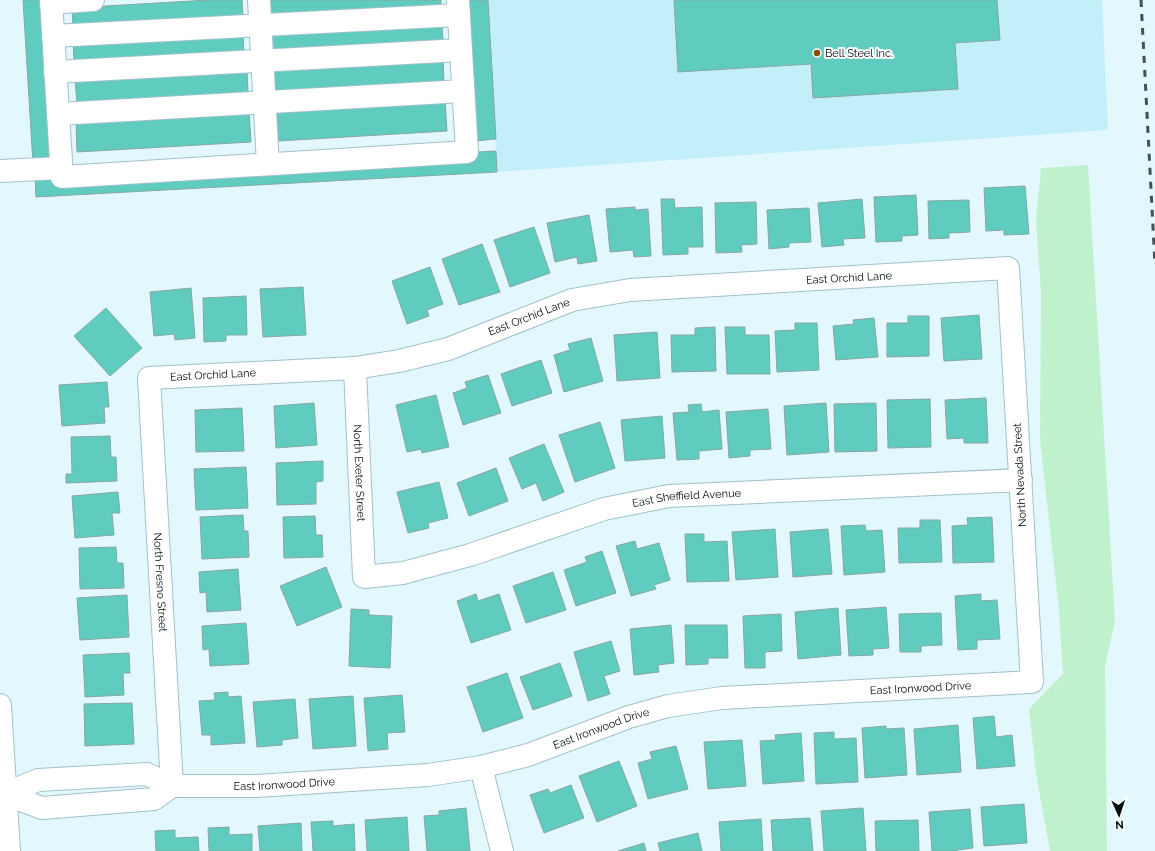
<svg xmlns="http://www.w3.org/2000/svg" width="1155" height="851" font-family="Raleway,sans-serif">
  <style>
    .built { fill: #c3effb }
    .green { fill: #c0f1cd }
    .building { fill: #60ccbf; stroke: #85a7a2 }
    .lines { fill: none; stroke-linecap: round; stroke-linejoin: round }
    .minor-casing { stroke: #a0c1ca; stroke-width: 24 }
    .minor { stroke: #fff; stroke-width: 22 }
    .rail { stroke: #435154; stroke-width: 3; stroke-dasharray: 7 7; stroke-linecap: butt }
    .poi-dot { fill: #884b0a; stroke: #fff; stroke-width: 1.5 }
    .labels { text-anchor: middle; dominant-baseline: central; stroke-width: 4; stroke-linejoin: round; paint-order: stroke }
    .poi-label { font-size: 11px; fill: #030e11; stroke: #fff; text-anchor: start }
    .street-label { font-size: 11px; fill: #030e11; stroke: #fff }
  </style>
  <rect width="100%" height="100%" fill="#e3f8fd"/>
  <path class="built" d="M488 0H1102L1108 130 497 172Z"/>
  <path class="green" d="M1088 165 1115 621 1105 666 1107 851H1050L1036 773 1029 709 1063 674 1059 610 1040 440 1041 294 1036 219 1041 168Z"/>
  <path class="building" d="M23 0H42L52 163 33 164Z
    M208 0H242L243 16 73 26 72 8Z
    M270 0H441V5L271 16Z
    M467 0H488L496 139 476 141Z
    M674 0H997L1000 40 955 43 958 89 813 98 811 64 678 72Z
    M442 24 443 41 272 50V32Z
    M243 34 244 52 74 60 73 43Z
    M443 59 444 83 275 93 273 69Z
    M247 69 248 93 77 103 75 79Z
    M445 99 447 131 278 141 276 109Z
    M249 110 251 142 77 152 76 121Z
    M496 151 497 172 36 197 35 176Z
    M1025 186 1029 234 1004 235V230L986 231 984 188Z
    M916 195 918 235 902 236V241L876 242 874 197Z
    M661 199H674L675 208 702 207 703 247H688V254L663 255Z
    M862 199 865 238 843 239 844 245 822 247 818 203Z
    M969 200 970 232 949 233V238L929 239 928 201Z
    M756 202 757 244 741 245 742 252 716 253 715 203Z
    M635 207V210L648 209 651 256 634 257 633 250 610 252 606 209Z
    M809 208 811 242 789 243V247L769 249 767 210Z
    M589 215 597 261 578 264 577 257 555 262 547 223Z
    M534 227 550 273 510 287 494 240Z
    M482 244 500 292 459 305 442 259Z
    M430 267 443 304 427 310 429 316 407 324 392 281Z
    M303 287 306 335 263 337 260 289Z
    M191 288 195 338 175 340 174 334 154 336 150 292Z
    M246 296 247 335H226V341L204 342 203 298Z
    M106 308 142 348 110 376 74 336Z
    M979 315 982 359 944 361 941 318Z
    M908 316H929V356L887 357V323H908Z
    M874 318 878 357 836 360 833 326 854 324 853 320Z
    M795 323H817L819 370 777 372 775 331 795 330Z
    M715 327 716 371 672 372 671 335H695V328Z
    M725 327H745V335H769L770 374H727Z
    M657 332 660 378 617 381 614 335Z
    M591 338 603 381 564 392 554 355 570 350 568 344Z
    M541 360 552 393 512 406 501 374Z
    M488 375 501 413 463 425 453 393 467 388 465 382Z
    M107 382 109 407H104L105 423 62 426 59 385Z
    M436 395 449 447 422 453 421 449 407 452 396 405Z
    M986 398 988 443H964V438L947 439 945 400Z
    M930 399 931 447 888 448 887 400Z
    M314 403 317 445 276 448 274 406Z
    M826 403 829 452 787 455 784 406Z
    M876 403 877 451 835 452 834 404Z
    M701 404 702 412 719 410 722 449 699 451V459L677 460 673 413 689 412 688 405Z
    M242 408 244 451 196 452 195 410Z
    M768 409 771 449 750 450V456L729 458 726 412Z
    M662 416 665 458 625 461 621 420Z
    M600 422 615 468 575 482 559 435Z
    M110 436 111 457H116L117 481 66 483V474H72L71 437Z
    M544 444 564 492 543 501 536 483 522 489 509 458Z
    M323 461V481L316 482V504L277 505 276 463Z
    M246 467 248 508 196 510 194 469Z
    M496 468 508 501 469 516 457 483Z
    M439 482 448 518 428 523 429 528 408 533 397 492Z
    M118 492 120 513H112L114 535 75 538 72 496Z
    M243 515 244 531H248L249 557 202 559 200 517Z
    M315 516 316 535H322L323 557 284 558 283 517Z
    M992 517 994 562 953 563 952 526 968 525 967 518Z
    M920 520H940L942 562 899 563 898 528H920Z
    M865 525 866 531 882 530 885 572 844 575 841 526Z
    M775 529 778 577 736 580 732 532Z
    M828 529 832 574 793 577 790 532Z
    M685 534H704V542L727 541 729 581 687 582Z
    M635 541 637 549 659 543 670 580 654 585 656 589 631 596 616 546Z
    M116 547 117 563H123L124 588 80 589 79 548Z
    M602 551 616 593 576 606 564 570 587 562 585 557Z
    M326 567 342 607 297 626 280 586Z
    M238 569 241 610 207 612 206 592 200 593 199 572Z
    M553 572 566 610 526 623 513 586Z
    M476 594 478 601 499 594 511 630 471 643 457 601Z
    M981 594V601L997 600 1000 639 977 640V649L958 650 955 596Z
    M127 595 129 637 80 640 77 598Z
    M886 607 889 648 873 649V655L849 656 846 610Z
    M838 608 841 655 798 659 795 612Z
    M351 609 369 610V615L392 616 390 668 349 666Z
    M941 613 942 645 921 646V652H900L899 614Z
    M781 614 782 651 765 652V668H745L743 616Z
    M246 623 249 664 210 666 209 649 203 650 202 626Z
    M671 625 674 663 658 665 659 672 634 675 630 629Z
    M685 625H727L728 658H708V664L686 665Z
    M611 641 620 671 604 676 610 694 588 701 574 652Z
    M129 653 130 673H123L124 695 85 697 83 655Z
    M560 663 572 696 533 710 520 677Z
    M507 673 523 718 483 732 467 687Z
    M228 692V697L241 696 245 743 211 745V735H202L199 701 215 700 214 693Z
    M402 695 405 732 387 733 388 749 368 751 364 698Z
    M353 696 356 746 313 749 309 699Z
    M295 699 298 738 282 740V745L257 747 253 702Z
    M132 703 134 744 85 746 84 704Z
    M994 716 996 737 1012 735 1015 766 977 769 973 718Z
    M958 725 961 772 917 775 914 729Z
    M886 726V729L904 728 907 775 865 778 862 728Z
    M834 732V739L856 738 858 782 816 784 814 733Z
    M801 733 804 781 763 784 760 741 776 740 775 735Z
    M742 740 746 786 708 789 704 742Z
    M676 746 688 789 648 799 638 763 652 759 650 752Z
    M619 761 637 806 597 822 579 776Z
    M571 785 584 818 544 833 530 795 548 789 550 793Z
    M1024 804 1027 843 984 846 981 807Z
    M466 808 470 851H427L424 816 439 815V811Z
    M863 808 866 851H824L821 811Z
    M970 809 973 848 957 850V851H932L929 812Z
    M407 817 409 851H367L365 820Z
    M810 818 813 851H773L771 820Z
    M761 819 763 851H721L719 822Z
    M918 820 919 851H876L875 821Z
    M333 821V826L354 824 355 851H313L311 822Z
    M301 823 302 851H260L258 826Z
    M229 827V835L252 834V851H209L208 828Z
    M175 830V838L198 837 199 851H156L155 831Z
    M698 833 702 851H660L658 843Z
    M644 843 646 851H618Z"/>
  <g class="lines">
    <g class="minor-casing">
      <g id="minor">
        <path d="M51 0 62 177 467 152 458 0"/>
        <path d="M259 0 268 164"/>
        <path d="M51 3 93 0"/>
        <path d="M53 36 459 15"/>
        <path d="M55 72 461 50"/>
        <path d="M58 114 463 91"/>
        <path d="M0 171 61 168"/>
        <path id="s1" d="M355 368 364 577 403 573 470 555 604 509 669 496 1021 480"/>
        <path d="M0 705 9 851"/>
        <path d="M481 767 502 851"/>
        <path id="s2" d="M5 794 38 780 147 774 172 786H257L428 775 481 767 528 755 629 717 668 706 722 698 1032 682 1008 268 630 290 572 300 448 349 399 361 355 368 149 378 172 786"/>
        <path d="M5 794 42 808 154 799 172 786"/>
      </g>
    </g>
    <use href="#minor" class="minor"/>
    <path class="rail" d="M1141 0 1155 265"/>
  </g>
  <circle class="poi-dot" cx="817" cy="53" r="4"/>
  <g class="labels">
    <g class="poi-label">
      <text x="825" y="53">Bell Steel Inc.</text>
    </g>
    <g class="street-label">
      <text transform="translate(849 278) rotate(-3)">East Orchid Lane</text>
      <text transform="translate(529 317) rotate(-21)">East Orchid Lane</text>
      <text transform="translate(213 375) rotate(-3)">East Orchid Lane</text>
      <text stroke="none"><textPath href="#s1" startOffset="105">North Exeter Street</textPath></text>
      <text transform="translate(1020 475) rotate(-93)">North Nevada Street</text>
      <text stroke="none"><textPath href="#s1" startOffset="543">East Sheffield Avenue</textPath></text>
      <text stroke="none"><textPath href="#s2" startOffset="2536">North Fresno Street</textPath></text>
      <text stroke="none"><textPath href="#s2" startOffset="933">East Ironwood Drive</textPath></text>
      <text stroke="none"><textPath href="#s2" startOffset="609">East Ironwood Drive</textPath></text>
      <text stroke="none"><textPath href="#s2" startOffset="285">East Ironwood Drive</textPath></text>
    </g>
  </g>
  <g transform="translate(1119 815) rotate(177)" stroke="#ffffff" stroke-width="3" paint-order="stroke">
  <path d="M0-3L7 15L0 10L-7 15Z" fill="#030e11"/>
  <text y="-6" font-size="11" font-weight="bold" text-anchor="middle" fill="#030e11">N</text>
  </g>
</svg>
